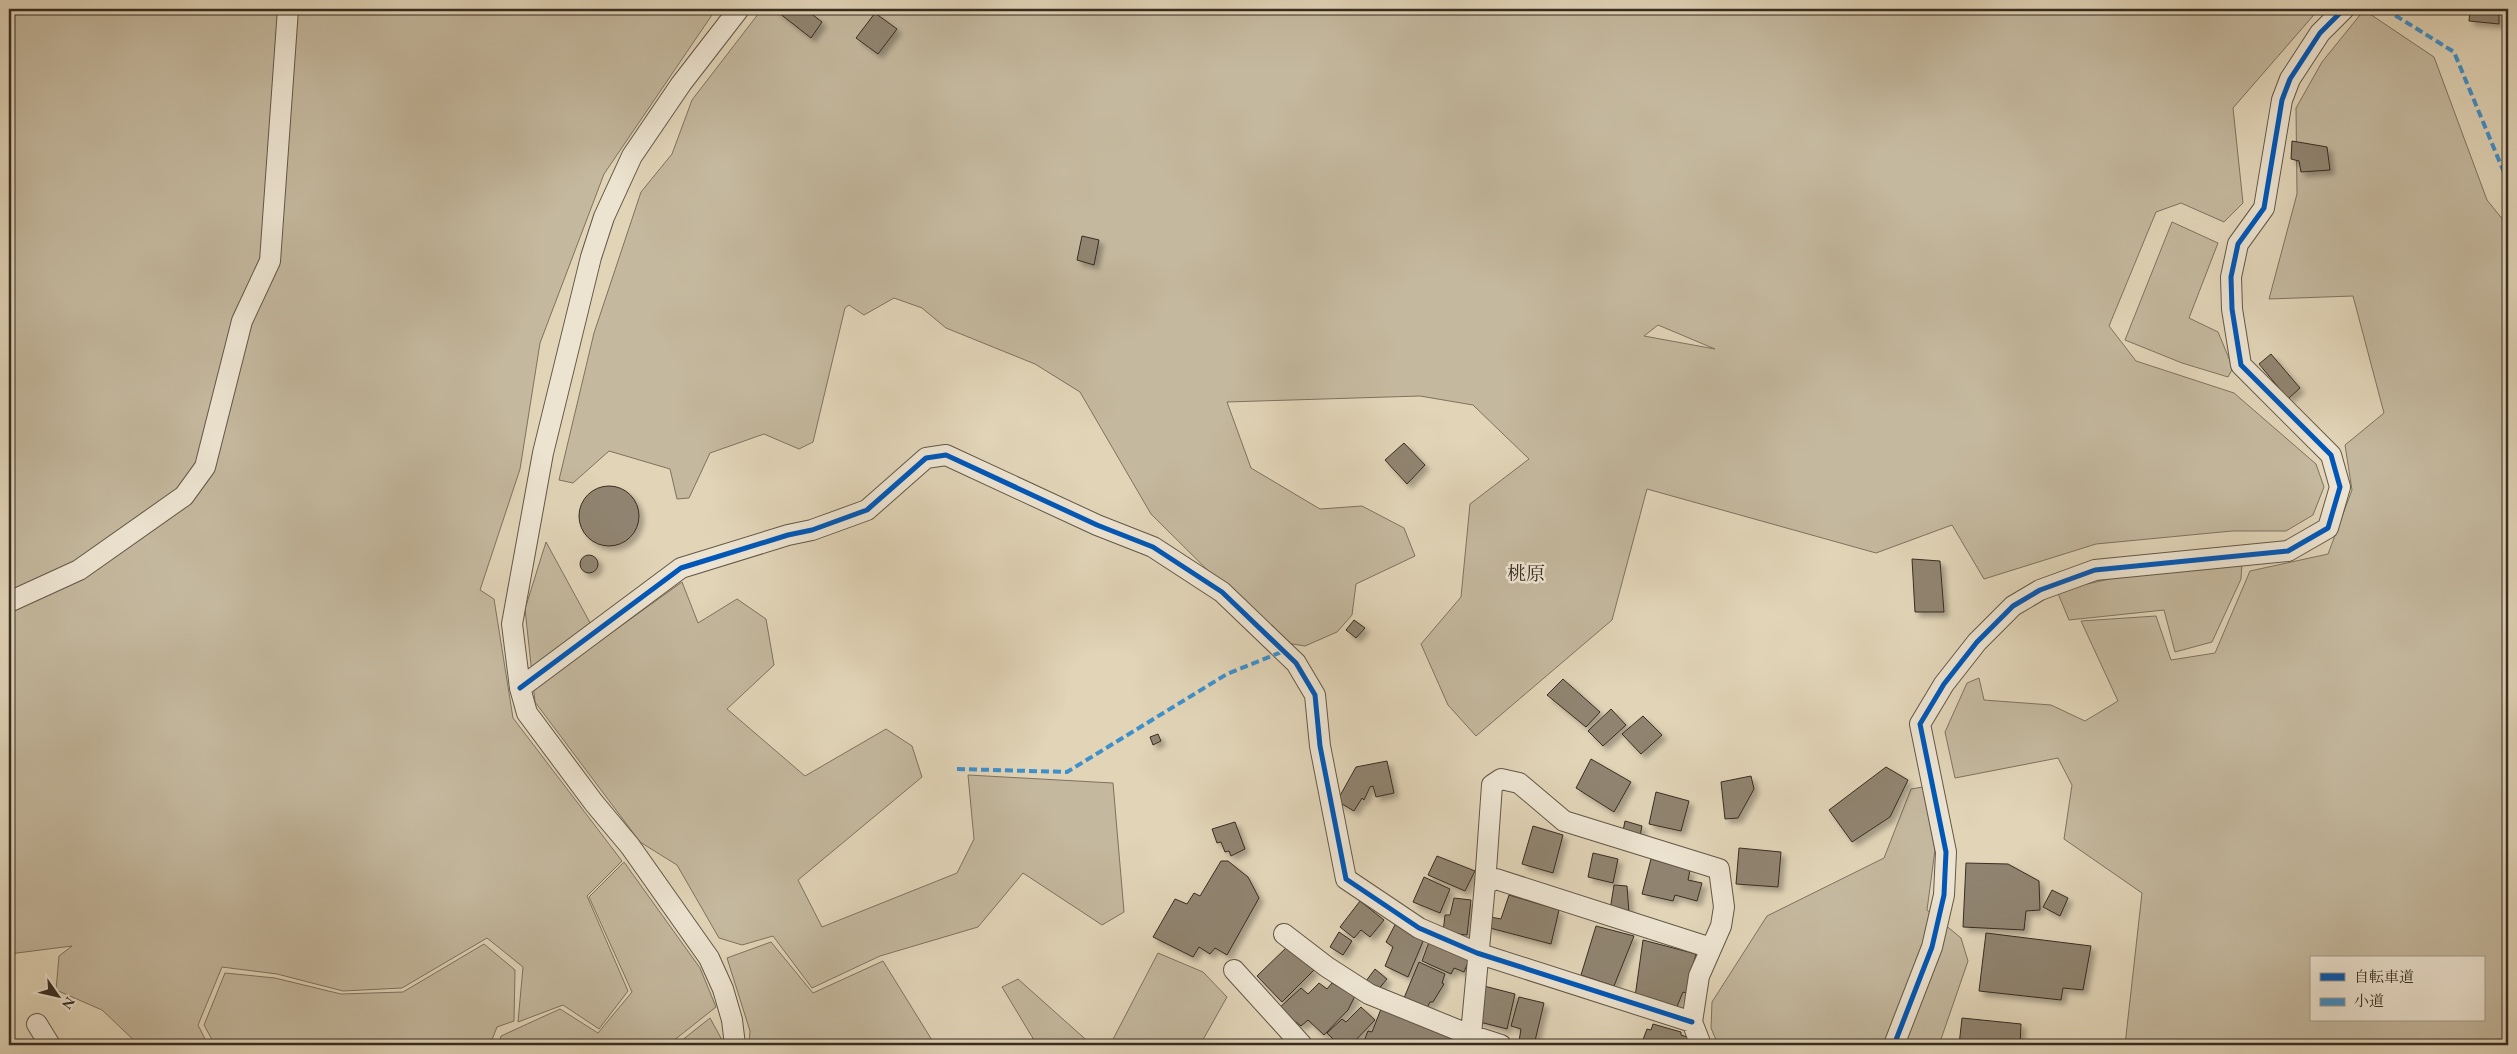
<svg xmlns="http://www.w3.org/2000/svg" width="2517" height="1054" font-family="'EB Garamond','Noto Serif JP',serif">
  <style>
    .green { fill: #c4b89e; stroke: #7e7260; fill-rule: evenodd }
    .building { fill: #90846f; stroke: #382d22; filter: url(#shadow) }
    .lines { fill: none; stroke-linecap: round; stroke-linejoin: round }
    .minor-casing { stroke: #625747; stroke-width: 22 }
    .minor { stroke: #ece3d0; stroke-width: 20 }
    .quiet { stroke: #3e90cb; stroke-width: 4; stroke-dasharray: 8 4; stroke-linecap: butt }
    .cycleway-casing { stroke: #ece3d0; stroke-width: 8 }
    .cycleway { stroke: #0057b8; stroke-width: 5 }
    .labels { text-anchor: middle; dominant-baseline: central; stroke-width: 5; stroke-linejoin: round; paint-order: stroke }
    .quarter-label { font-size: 19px; fill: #382d22; stroke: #ece3d0 }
  </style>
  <defs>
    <filter id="shadow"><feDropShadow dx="4.5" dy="4.5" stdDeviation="2.5" flood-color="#0004"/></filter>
  </defs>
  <rect width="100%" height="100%" fill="#e1d4b7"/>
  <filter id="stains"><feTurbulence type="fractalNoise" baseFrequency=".004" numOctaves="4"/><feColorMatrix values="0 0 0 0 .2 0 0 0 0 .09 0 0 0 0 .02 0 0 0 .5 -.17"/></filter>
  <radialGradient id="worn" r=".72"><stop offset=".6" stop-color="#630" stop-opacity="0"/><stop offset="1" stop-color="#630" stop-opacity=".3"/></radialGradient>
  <path class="green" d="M9 9H716L604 174 540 343 520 469 480 590 494 599 513 718 622 861 587 896 628 991 599 1029 563 1005 518 1022 523 967 487 938 402 988 343 991 277 974 222 967 198 1025 208 1045H139L102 1010 56 990 59 956 72 946 9 954Z
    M762 9H2319L2233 108 2243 203 2224 222 2181 203 2156 212 2109 326 2136 361 2234 393 2316 464 2324 487 2313 515 2286 531H2232L2096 544 1984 579 1952 525 1876 553 1647 489 1612 620 1476 736 1448 705 1421 644 1461 597 1470 504 1529 459 1473 405 1420 396 1227 402 1251 468 1320 509 1362 506 1404 528 1415 556 1356 584 1352 615 1337 632 1305 646 1280 642 1151 514 1080 392 1035 364 946 328 922 308 894 298 864 315 849 305 845 308 813 442 799 449 764 434 710 453 689 498 677 499 670 469 609 451 573 483 559 480 594 333 641 192 672 154 692 100ZM1658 325 1715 349 1644 336Z
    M2364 10 2434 57 2487 200 2508 226V1045H2125L2142 893 2064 839 2072 785 2058 758 1955 778 1945 732 1967 683 1979 678 1984 700 2051 705 2085 721 2118 701 2081 621 2156 616 2171 660 2215 653 2250 571 2328 554 2352 490 2345 445 2384 413 2353 296 2269 299 2297 194 2296 108 2322 62ZM2311 958H2483V1020H2311Z
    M2172 222 2218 243 2189 318 2218 332 2233 368 2228 377 2182 363 2125 340Z
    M546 542 600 641 682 582 698 623 737 599 766 619 774 665 727 709 805 776 886 729 912 746 922 777 798 880 822 927 957 873 974 839 968 775 1113 783 1124 912 1102 925 1023 873 978 927 880 956 812 988 773 936 742 945 719 938 677 865 640 842 535 702 525 609Z
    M2242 562 2241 579 2212 642 2175 652 2164 610 2069 620 2057 591 2109 579Z
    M1923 787 1935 850 1927 910 1961 938 1968 961 1939 1045H1718L1711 1028 1712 1002 1767 916 1884 858 1911 789Z
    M624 862 700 968 716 1007 668 1045H499L501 1036 560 1009 598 1033 632 992 589 897Z
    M771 942 813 993 883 961 935 1045H749L750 1031 727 958Z
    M484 944 515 970 514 1021 497 1027 490 1045H215L204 1025 225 973 275 978 341 994 403 992Z
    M1158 953 1203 972 1227 997 1200 1045H1110Z
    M1018 979 1092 1045H1037L1002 987Z
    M710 1018 722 1040 721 1045H676Z"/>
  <path class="building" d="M774 9H805L822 22 811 38Z
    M2470 9H2499V24L2469 21Z
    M875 13 897 29 878 54 856 38Z
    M2292 141 2327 147 2330 170 2301 172 2299 161 2291 159Z
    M1082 236 1099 240 1094 265 1077 260Z
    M2271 354 2300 388 2288 399 2259 364Z
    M1404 443 1425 465 1407 484 1385 460Z
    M579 516a30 30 0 1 1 60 0a30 30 0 1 1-60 0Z
    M580 564a9 9 0 1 1 18 0a9 9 0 1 1-18 0Z
    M1912 559 1940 561 1944 612H1915Z
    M1354 620 1365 628 1356 638 1346 630Z
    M1563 679 1600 712 1586 727 1547 695Z
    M1611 709 1626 725 1603 746 1588 731Z
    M1643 716 1662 735 1641 754 1622 734Z
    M1158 734 1161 741 1153 745 1150 737Z
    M1591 759 1631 782 1614 812 1576 788Z
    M1387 761 1394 793 1376 797 1373 786 1370 787 1364 800 1362 798 1354 811 1337 801 1356 767Z
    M1886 767 1908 780 1890 817 1852 842 1829 810Z
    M1751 776 1754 789 1738 818 1725 819 1721 782Z
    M1656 792 1689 801 1681 831 1649 824Z
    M1625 821 1642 826 1640 836 1623 831Z
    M1235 822 1245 849 1231 856 1229 851 1225 852 1221 842 1217 843 1212 829Z
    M1533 826 1563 835 1553 873 1522 864Z
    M1739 848 1781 852 1778 887 1736 884Z
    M1593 853 1618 859 1613 883 1588 877Z
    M1437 856 1475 871 1465 891 1428 875Z
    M1651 859 1690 870 1688 880 1702 883 1697 901 1675 895 1673 901 1642 894Z
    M1221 861H1228L1248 877 1259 898 1227 955 1215 948 1210 954 1199 947 1193 957 1153 937 1175 899 1187 904 1194 893 1200 896Z
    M1966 863 2008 864 2039 881 2040 910 2026 911 2024 930 1963 927Z
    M1424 877 1450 889 1440 913 1413 902Z
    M1614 885 1627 886 1629 913 1610 910Z
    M2052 890 2068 898 2060 916 2043 907Z
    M1509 895 1559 910 1551 944 1486 927 1490 917 1501 919Z
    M1454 898 1471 900 1467 935 1443 932 1445 915H1450Z
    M1360 901 1384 920 1370 937 1361 930 1354 938 1340 927Z
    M1396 923 1424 939 1408 977 1385 966 1393 947 1386 942Z
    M1596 926 1634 936 1614 986 1581 975Z
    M1339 932 1352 941 1343 955 1330 947Z
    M1986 933 2091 946 2083 990 2063 988 2061 1000 1979 991Z
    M1643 940 1696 954 1686 993 1683 992 1676 1009 1635 997Z
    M1429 942 1469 960 1464 972 1454 968 1451 974 1422 961Z
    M1288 946 1314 970 1282 1002 1257 976Z
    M1419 962 1445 974 1442 983 1444 984 1433 1002H1430L1427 1008 1404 998Z
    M1375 969 1387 979 1377 991 1366 981Z
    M1319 983 1327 989 1332 983 1355 996 1348 1010 1324 1035 1308 1020 1301 1026 1296 1022 1293 1024 1278 1009 1301 988 1308 994Z
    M1484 986 1515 994 1507 1029 1476 1021Z
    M1519 997 1544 1003 1534 1045 1519 1041 1521 1029 1511 1026Z
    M1361 1007 1375 1020 1351 1045H1339L1327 1033 1342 1019 1346 1022Z
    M1381 1009 1459 1039 1458 1045H1385L1375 1041 1374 1044 1364 1041 1368 1031 1372 1032Z
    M1962 1018 2021 1024 2020 1045H1959Z
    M1653 1024 1681 1032V1035L1690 1038 1688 1045H1641L1647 1029 1651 1030Z"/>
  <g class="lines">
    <g class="minor-casing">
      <path id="minor" d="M9 602 79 570 184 496 205 467 242 321 270 261 288 9
        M520 688 681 568 788 535 812 530 867 510 926 458 946 455 1097 525 1153 547 1222 592 1296 663 1315 695 1320 746 1346 879 1419 928 1477 953 1692 1022
        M1485 884 1492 785 1501 779 1519 783 1564 821 1719 869 1724 907 1721 926 1699 976 1692 1022 1701 1045
        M1284 934 1327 967 1369 994 1470 1035 1501 1045
        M1234 970 1302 1045
        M37 1024 50 1045
        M735 1045 732 1020 723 989 709 958 630 846 594 803 527 713 520 688 512 624 543 453 591 257 604 217 632 156 681 84 739 9
        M1470 1045 1485 884 1496 879 1711 948
        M1894 1045 1932 947 1944 895 1946 852 1920 724 1944 684 1977 642 2013 606 2040 590 2095 570 2288 551 2328 528 2340 487 2331 455 2241 365 2232 309 2231 277 2238 244 2264 208 2282 100 2290 79 2320 33 2344 9"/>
    </g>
    <use href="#minor" class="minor"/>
    <path class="quiet" d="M2385 9 2454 52 2508 182
      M957 769 1067 772 1227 674 1284 651"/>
    <g class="cycleway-casing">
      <path id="cycleway" d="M520 688 681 568 788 535 812 530 867 510 926 458 946 455 1097 525 1153 547 1222 592 1296 663 1315 695 1320 746 1346 879 1419 928 1477 953 1692 1022
        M1894 1045 1932 947 1944 895 1946 852 1920 724 1944 684 1977 642 2013 606 2040 590 2095 570 2288 551 2328 528 2340 487 2331 455 2241 365 2232 309 2231 277 2238 244 2264 208 2282 100 2290 79 2320 33 2344 9"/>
    </g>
    <use href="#cycleway" class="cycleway"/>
  </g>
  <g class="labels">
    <g class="quarter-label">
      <text x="1526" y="573">桃原</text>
    </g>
  </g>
  <rect width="2517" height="1054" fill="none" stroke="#e1d4b7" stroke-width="30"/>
  <rect x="10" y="10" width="2497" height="1034" fill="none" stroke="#382d22" stroke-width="2.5"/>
  <rect x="15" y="15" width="2487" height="1024" fill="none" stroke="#382d22"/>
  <rect x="2310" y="956" width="175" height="65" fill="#ece3d0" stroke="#a49a8a"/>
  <rect x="2320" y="973" width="25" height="8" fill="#0057b8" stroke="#a49a8a"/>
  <text x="2354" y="982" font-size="15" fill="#382d22">自転車道</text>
  <rect x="2320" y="998" width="25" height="8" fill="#3e90cb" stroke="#a49a8a"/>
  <text x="2354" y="1006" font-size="15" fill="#382d22">小道</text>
  <g transform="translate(58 996) rotate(124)" stroke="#ece3d0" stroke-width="4" paint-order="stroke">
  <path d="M0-4L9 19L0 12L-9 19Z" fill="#382d22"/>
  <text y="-8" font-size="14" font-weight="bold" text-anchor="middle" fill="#382d22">N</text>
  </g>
  <rect width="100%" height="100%" filter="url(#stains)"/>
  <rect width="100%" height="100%" fill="url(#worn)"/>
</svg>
